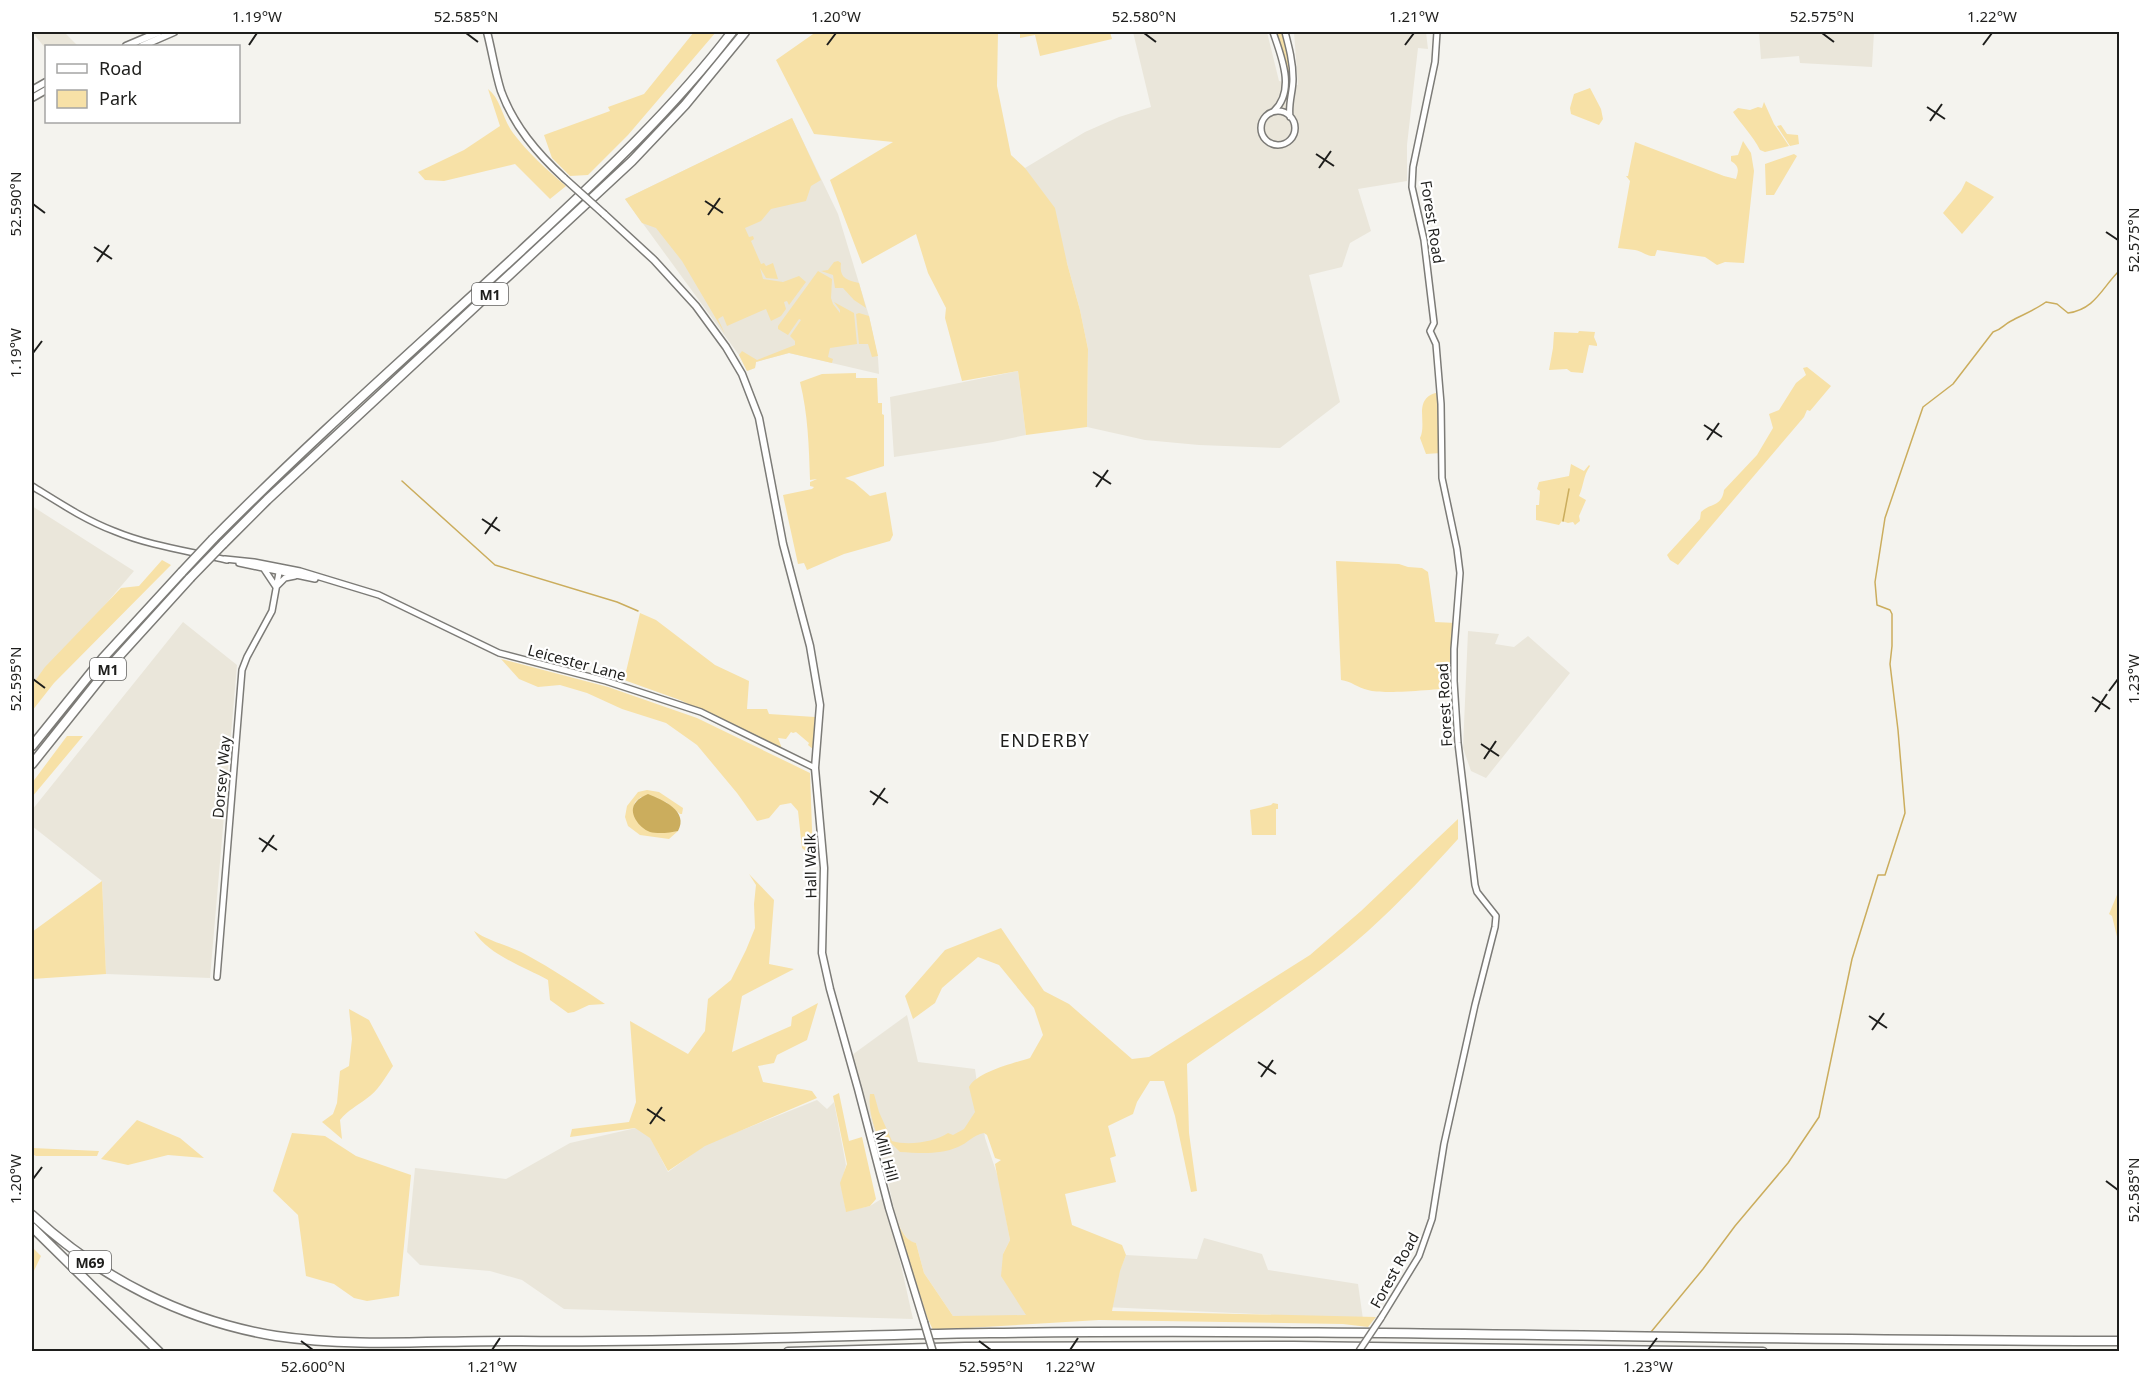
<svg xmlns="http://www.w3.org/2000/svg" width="2151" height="1383" font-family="'Noto Sans',sans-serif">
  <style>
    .built { fill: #eae6da }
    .green { fill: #f7e1a7 }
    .water { fill: #cbad5d }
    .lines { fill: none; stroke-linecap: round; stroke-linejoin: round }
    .stream { stroke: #cbad5d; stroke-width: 1.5 }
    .tertiary-casing { stroke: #7c7b77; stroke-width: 8 }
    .secondary-casing { stroke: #7c7b77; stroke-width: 9 }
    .motorway-casing { stroke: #7c7b77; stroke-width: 11 }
    .tertiary { stroke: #fff; stroke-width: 5 }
    .secondary { stroke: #fff; stroke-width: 6 }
    .motorway { stroke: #fff; stroke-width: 8 }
    .tertiary-bridge-casing { stroke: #7c7b77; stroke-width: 8; stroke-linecap: butt }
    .secondary-bridge-casing { stroke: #7c7b77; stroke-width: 9; stroke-linecap: butt }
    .motorway-bridge-casing { stroke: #7c7b77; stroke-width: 11; stroke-linecap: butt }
    .tertiary-bridge { stroke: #fff; stroke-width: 5 }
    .secondary-bridge { stroke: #fff; stroke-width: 6 }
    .motorway-bridge { stroke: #fff; stroke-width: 8 }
    .ticks { fill: none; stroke: #1e1e1c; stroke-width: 2 }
    .labels { text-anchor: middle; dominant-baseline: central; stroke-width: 4.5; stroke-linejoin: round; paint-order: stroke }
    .shield { fill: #fff; stroke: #626260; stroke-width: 1.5 }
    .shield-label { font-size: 14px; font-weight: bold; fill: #1e1e1c }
    .street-label { font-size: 15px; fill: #1e1e1c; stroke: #fff }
    .quarter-label { font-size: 18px; letter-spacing: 1.5px; fill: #1e1e1c; stroke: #fff }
    .neatline { fill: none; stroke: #1e1e1c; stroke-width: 2 }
    .ticks-label { font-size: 15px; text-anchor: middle; fill: #1e1e1c }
  </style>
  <rect width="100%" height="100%" fill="#f4f3ee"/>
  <path class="built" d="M32 32H69L66 34 78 46H46V49Z
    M1133 32H1267L1279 81 1298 85 1294 32H1426L1428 49 1418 48 1407 145V181L1358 189 1371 231 1350 243 1342 267 1309 275 1340 402 1280 448 1199 445 1145 440 1087 427 1088 349 1080 310 1067 263 1025 168 1085 132 1119 117 1151 107Z
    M1759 32H1874L1872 67 1800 63 1799 56 1761 59Z
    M792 118 838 214 869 316 878 358 879 374 789 353 756 362 755 368 747 371 739 355 625 199Z
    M1018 371 1026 435 993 442 894 457 890 397Z
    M32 506 134 571 32 690Z
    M183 622 237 665 210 978 106 974 102 881 32 826V810Z
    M1468 631 1499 634 1495 644 1514 647 1528 636 1570 673 1486 778 1471 771 1463 748Z
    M907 1015 918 1062 975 1069 985 1138 999 1180 1010 1240 1003 1254 1027 1316H953L924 1273 916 1243 911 1242 902 1232 895 1215 886 1171 852 1055Z
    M817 1100 827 1109 834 1102 846 1165 841 1184 846 1211 870 1206 883 1198 900 1261 913 1319 564 1309 522 1280 490 1271 420 1265 407 1252 415 1168 506 1179 570 1143 636 1128 650 1137 668 1172 705 1145Z
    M1204 1238 1262 1254 1268 1270 1358 1284 1363 1319 1105 1307 1126 1255 1197 1259Z"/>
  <path class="green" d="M694 32H716L628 135 588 175 570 176 552 158 544 135 610 111 608 107 644 94Z
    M816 32H998L997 86 1011 155 1025 168 1055 208 1067 263 1080 310 1088 349 1087 427 1026 435 1018 371 962 381 945 318 946 308 928 273 916 234 862 264 830 180 893 142 814 134 776 60Z
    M1020 32H1110L1112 39 1040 56 1035 35 1020 38Z
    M1275 32H1282C1288 54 1294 77 1287 100L1285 99C1291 76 1282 54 1275 32Z
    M1590 88 1601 109 1603 119 1599 125 1571 114 1570 108 1574 94Z
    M488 89C501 99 503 120 513 133 528 153 547 170 566 186L550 199 515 164 444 181 425 180 418 172 464 150 500 126Z
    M1764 102 1774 124 1789 146 1765 152 1760 150C1753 136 1741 124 1733 112L1738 108 1750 110 1758 107 1762 108Z
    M792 118 821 180 811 186 806 201 771 209 761 221 745 228 749 237 753 236 754 239 751 241 761 264 764 263 766 266 773 263 778 279 766 278 760 268 763 279 783 282 799 276 806 282 789 305 787 301 784 302 786 309 781 316 771 321 766 309 727 326 723 316 718 319 725 334 682 261 656 228 642 223 625 199Z
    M1781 125 1787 134 1798 135 1799 144 1790 146 1777 126Z
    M1743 141 1751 153 1754 171 1744 263 1725 262 1717 265 1705 257 1657 250 1655 256C1647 257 1642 251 1635 250 1629 249 1624 249 1618 248L1630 181 1626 176H1628L1635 142 1724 176 1736 179C1739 170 1739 166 1731 161V156L1738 155Z
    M1794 154 1797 156 1774 195H1766L1765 164Z
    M1966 181 1994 197 1962 234 1943 213 1961 191Z
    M838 261 841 263C839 278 846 280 859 283L866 308 854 300 843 288H835L833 275 821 271 828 270 834 262Z
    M818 271 832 279 831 298 833 304 840 313V310L834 302 854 313 857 344 830 348 828 357 833 359 832 363 789 353 756 362 755 368 747 371 739 355 742 351 757 360 795 345V341L790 336 801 320 799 319 788 335 778 329V326Z
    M859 313 869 316 878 356 872 357 868 344H859L856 314Z
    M1579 331 1595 332 1594 337 1597 344V346L1589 345 1583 373 1571 372 1567 369 1549 370 1553 348 1554 332 1578 333Z
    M1807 367 1831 386 1810 411 1807 410 1804 417 1678 565 1670 560 1667 555 1700 519 1701 512C1710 503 1722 507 1724 490L1757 455 1773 428 1769 414 1779 410 1796 383 1806 375 1803 368Z
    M856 373V378H877L878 403H882V414L884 415V466L845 478 854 482 870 496 886 492 893 535 890 541 844 554 807 570 804 563 798 564 783 495 812 489 814 487 810 486V482L817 479 810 480C809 447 808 414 800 382L822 374Z
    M1440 392 1441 453 1426 454 1420 438C1428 422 1411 397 1440 392Z
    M1571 464 1584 471 1589 465 1590 466C1583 476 1584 485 1579 496L1586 500 1579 516 1580 521 1575 525 1573 522 1568 523 1562 521 1559 525 1536 520V505H1539L1540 491 1537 489 1539 482 1569 476Z
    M162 560 171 565 54 683 32 711V685L45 667 121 588 139 586Z
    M1336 561 1399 564 1408 567 1422 568 1428 572 1435 622 1456 623 1455 688C1435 689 1384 695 1368 690 1358 688 1351 681 1341 680Z
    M640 613 656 620 715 665 749 681 747 709H767L769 714 815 717 814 750 808 745 809 743 796 732 793 733 791 732 786 739 778 738 783 751 680 700 624 680Z
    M501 659 608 687 697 718 810 773 813 857 802 848 798 811 791 803 780 805 769 818 757 821 737 793 697 745 666 723 622 709 587 693 560 685 538 687 519 679Z
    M67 736H83L32 797V783Z
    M647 790 659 792 683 808 682 814H680L666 802 641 797 635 802 633 809 657 833 678 831 669 839 640 835 628 826 625 817 627 806 638 792Z
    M1273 803 1278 804V809H1276V835H1252L1250 810 1271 805Z
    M1458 819V839C1429 871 1400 902 1368 931 1313 980 1248 1021 1187 1064L1189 1133 1197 1191 1191 1192 1175 1116 1164 1081H1150L1137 1102 1133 1114 1108 1126 1116 1156 1110 1158 1116 1182 1065 1194 1072 1225 1122 1245 1126 1255 1120 1271 1112 1311 1376 1317 1368 1327 1343 1324 1099 1320 933 1330 927 1317 895 1215C899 1226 904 1240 916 1243L924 1273 953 1316 1026 1315 1001 1276 1003 1254 1010 1240 995 1164 1001 1160 995 1158 987 1135 984 1133C973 1135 968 1143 958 1147 940 1155 919 1153 900 1152L889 1141 880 1143C874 1127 868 1111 870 1094H874L879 1112 892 1141C908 1146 935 1142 948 1133L953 1135 964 1129 975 1112 969 1087C977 1072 1014 1063 1030 1058L1043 1035 1034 1008 999 965 978 957 942 988 935 1003 913 1019 905 996 945 950 1001 928 1044 991 1069 1004 1132 1059 1149 1057 1310 955 1361 911Z
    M749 874 774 900 769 964 794 969 742 996 732 1052 791 1026 792 1017 818 1003 807 1040 777 1055 774 1063 758 1066 763 1082 812 1091 817 1098 705 1146 668 1171 650 1138 635 1128 570 1137 572 1129 629 1122 636 1102 630 1021 688 1054 705 1031 708 999 731 980 746 950 755 928 754 904 756 885Z
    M102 881 106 974 32 979V932Z
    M2119 890V945L2112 916 2109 914Z
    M474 931C490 942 508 945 525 954 552 969 579 986 605 1004L589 1005 574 1012 568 1013 550 1000 548 980C524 967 487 954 474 931Z
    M349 1009 369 1020 393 1066C385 1078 378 1091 366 1099 357 1106 348 1110 340 1120L342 1139 322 1122 333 1114 337 1103 340 1071 349 1066 352 1039Z
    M839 1093 849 1141 862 1137 876 1199 870 1206 846 1212 840 1183 847 1164 833 1096Z
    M137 1120 180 1138 204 1158 168 1155 128 1165 101 1159Z
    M292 1133 325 1136 356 1156 411 1175 399 1296 367 1301 354 1298 334 1284 306 1276 298 1215 273 1191Z
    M32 1148 99 1151 97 1156H36L32 1154Z
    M32 1247 41 1256 32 1275Z"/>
  <path class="water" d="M648 794C663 800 689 811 678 831 670 833 657 834 650 832 639 828 627 812 636 802 639 798 644 796 648 794Z"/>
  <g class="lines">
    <path class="stream" d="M402 481 495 565 617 602 638 611
      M1563 521 1569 489
      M1651 1332 1703 1269 1735 1226 1788 1163 1819 1117 1852 959 1878 875H1885L1905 813 1898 730 1890 664 1892 646V614L1890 610 1877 605 1875 582 1885 518 1923 407 1953 384 1993 332C2003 329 2003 325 2011 321 2022 315 2035 310 2046 302L2057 304 2068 313C2096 309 2102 287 2120 270"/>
    <g class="tertiary-casing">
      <path id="tertiary" d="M1273 32C1281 56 1296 90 1274 111
        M1285 32C1289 47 1293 62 1293 79 1293 92 1288 104 1290 117
        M1261 128a17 17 0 1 1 34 0a17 17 0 1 1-34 0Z
        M32 486C58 502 85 520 114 531 150 546 189 551 227 560
        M225 559 254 562 300 571 379 595 499 653 606 681 701 712 815 768
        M239 563 315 579
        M264 569 276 587
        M277 586 285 578 295 576
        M217 977 242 670 247 657 272 611 280 567
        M1381 1318 1419 1256 1432 1219 1444 1144 1475 1005 1495 927 1496 916 1477 892 1475 885 1458 743 1454 681V649L1460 573 1457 549 1442 478 1441 404 1436 344 1430 331 1434 323 1424 240 1412 187 1413 167 1435 62 1437 32"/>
    </g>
    <g class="secondary-casing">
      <path id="secondary" d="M487 32C492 51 495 72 501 91 514 126 537 153 564 178
        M126 46 159 32
        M142 46 174 32
        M32 90 46 82
        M32 98 46 90
        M604 214 654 260 696 306 726 347 742 374 759 418 783 544 810 646 820 705 815 768 824 868 822 953 830 989 858 1089 889 1208 924 1322"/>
    </g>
    <g class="motorway-casing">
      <path id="motorway" d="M213 539C312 439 418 346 521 251 596 181 670 113 732 32
        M223 544 267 500 632 161 685 105 745 32
        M32 746 103 658 182 572
        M32 764 111 665 190 578
        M32 1215C100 1278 184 1321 276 1336 356 1348 440 1340 521 1341 677 1343 834 1335 990 1333 1366 1328 1743 1341 2120 1341
        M32 1227 159 1352
        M788 1352 965 1347 1294 1346 1763 1352"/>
    </g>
    <use href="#tertiary" class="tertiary"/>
    <use href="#secondary" class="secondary"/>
    <use href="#motorway" class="motorway"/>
    <g class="tertiary-bridge-casing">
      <path id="tertiary-bridge" d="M1359 1351 1381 1318"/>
    </g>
    <g class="secondary-bridge-casing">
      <path id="secondary-bridge" d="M564 178 604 214
        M924 1322 933 1352"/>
    </g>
    <g class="motorway-bridge-casing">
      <path id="motorway-bridge" d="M182 572 213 539
        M190 578 223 544"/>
    </g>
    <use href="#tertiary-bridge" class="tertiary-bridge"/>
    <use href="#secondary-bridge" class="secondary-bridge"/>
    <use href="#motorway-bridge" class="motorway-bridge"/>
  </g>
  <path class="ticks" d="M466 33 478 42M1144 33 1156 42M1822 33 1834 42M249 45 257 33M827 45 836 33M1405 45 1414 33M1983 45 1992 33M1927 107 1945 119M1930 121 1942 104M1316 154 1334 166M1319 168 1331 151M705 201 723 213M33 204 45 213M708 215 720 198M2106 232 2118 240M94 247 112 259M97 262 109 245M33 353 42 341M1704 425 1722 437M1707 440 1719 423M1093 472 1111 484M1096 487 1108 470M482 519 500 531M485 534 497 517M33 679 45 688M2109 691 2118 679M2092 697 2110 709M2095 712 2107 694M1481 744 1499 756M1484 759 1496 741M870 791 888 803M873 805 885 788M259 838 277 850M262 852 274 835M1869 1016 1887 1028M1872 1030 1884 1013M1258 1062 1276 1074M1261 1077 1273 1060M647 1109 665 1121M650 1124 662 1107M33 1179 42 1167M2106 1181 2118 1190M301 1341 313 1350M979 1341 991 1350M492 1350 500 1338M1070 1350 1078 1338M1648 1350 1657 1338"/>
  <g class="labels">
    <g class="shield">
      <rect x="472" y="283" width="36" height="22" rx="4.5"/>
      <rect x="90" y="658" width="36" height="22" rx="4.5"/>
      <rect x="69" y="1251" width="42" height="22" rx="4.5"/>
    </g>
    <g class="shield-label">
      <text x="490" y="294">M1</text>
      <text x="108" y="669">M1</text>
      <text x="90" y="1262">M69</text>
    </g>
    <g class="street-label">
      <text transform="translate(1433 222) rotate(81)">Forest Road</text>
      <text transform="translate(577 662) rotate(15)">Leicester Lane</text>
      <text transform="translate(1444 705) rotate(-93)">Forest Road</text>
      <text transform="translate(221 777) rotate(-85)">Dorsey Way</text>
      <text transform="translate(810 866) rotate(-91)">Hall Walk</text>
      <text transform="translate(887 1156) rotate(75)">Mill Hill</text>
      <text transform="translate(1394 1270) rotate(-61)">Forest Road</text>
    </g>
    <g class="quarter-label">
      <text x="1045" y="740">ENDERBY</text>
    </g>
  </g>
  <rect width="2151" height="1383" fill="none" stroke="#ffffff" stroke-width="66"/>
  <rect x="45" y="45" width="195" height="78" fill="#ffffff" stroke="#a5a5a4" stroke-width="1.5"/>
  <rect x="57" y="64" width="30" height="9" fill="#ffffff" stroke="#a5a5a4" stroke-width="1.5"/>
  <text x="99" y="75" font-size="18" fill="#1e1e1c">Road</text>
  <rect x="57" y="90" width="30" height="18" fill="#f7e1a7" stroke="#a5a5a4" stroke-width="1.5"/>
  <text x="99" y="105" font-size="18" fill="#1e1e1c">Park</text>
  <rect x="33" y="33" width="2085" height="1317" class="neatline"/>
  <g class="ticks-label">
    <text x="257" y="22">1.19°W</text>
    <text x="466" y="22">52.585°N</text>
    <text x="836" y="22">1.20°W</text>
    <text x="1144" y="22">52.580°N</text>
    <text x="1414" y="22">1.21°W</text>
    <text x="1822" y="22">52.575°N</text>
    <text x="1992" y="22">1.22°W</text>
    <text transform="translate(16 204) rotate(-90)" y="5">52.590°N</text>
    <text transform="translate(2134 240) rotate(-90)" y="5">52.575°N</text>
    <text transform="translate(16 353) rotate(-90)" y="5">1.19°W</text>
    <text transform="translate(2134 679) rotate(-90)" y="5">1.23°W</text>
    <text transform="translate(16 679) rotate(-90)" y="5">52.595°N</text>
    <text transform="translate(16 1179) rotate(-90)" y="5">1.20°W</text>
    <text transform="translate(2134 1190) rotate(-90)" y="5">52.585°N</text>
    <text x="313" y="1372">52.600°N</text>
    <text x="492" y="1372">1.21°W</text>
    <text x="991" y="1372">52.595°N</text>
    <text x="1070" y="1372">1.22°W</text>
    <text x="1648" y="1372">1.23°W</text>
  </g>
</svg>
